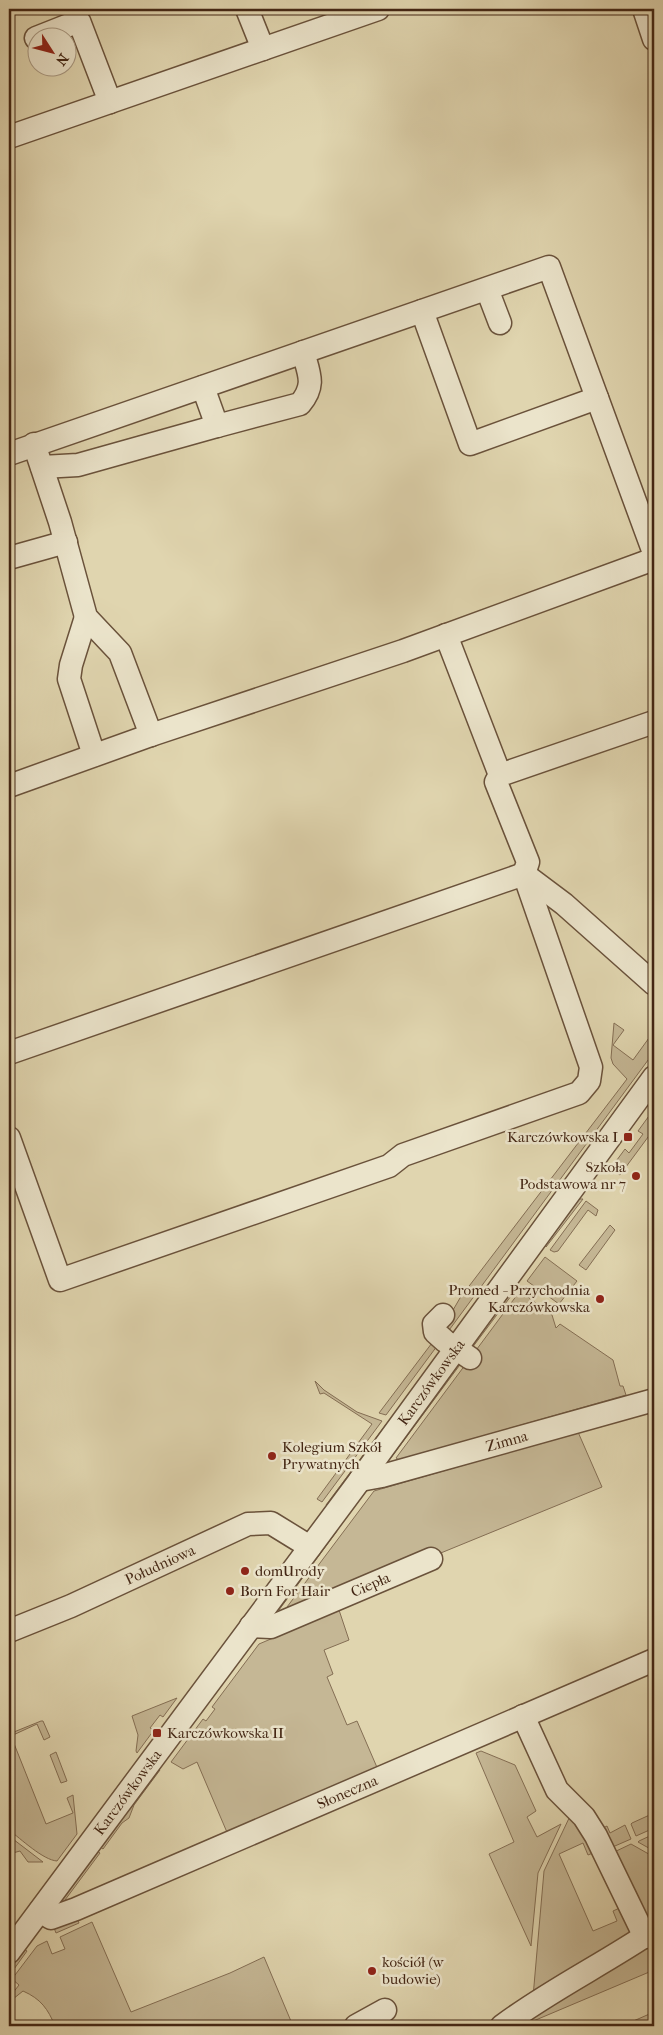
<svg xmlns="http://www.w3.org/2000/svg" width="663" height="2035" font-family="'IM FELL French Canon',serif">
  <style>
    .green { fill: #c5b795; stroke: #846e54 }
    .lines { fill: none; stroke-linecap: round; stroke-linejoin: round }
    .minor-casing { stroke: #6a523b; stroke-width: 25 }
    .minor { stroke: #ebe4cb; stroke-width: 22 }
    .poi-dot { fill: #8f2418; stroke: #ebe4cb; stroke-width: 2 }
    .labels { text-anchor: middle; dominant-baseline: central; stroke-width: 5; stroke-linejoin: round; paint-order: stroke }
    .poi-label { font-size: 15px; fill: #432614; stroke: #ebe4cb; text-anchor: start }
    .street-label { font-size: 15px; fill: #432614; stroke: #ebe4cb }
  </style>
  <rect width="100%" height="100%" fill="#e0d5af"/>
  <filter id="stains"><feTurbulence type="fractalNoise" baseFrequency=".004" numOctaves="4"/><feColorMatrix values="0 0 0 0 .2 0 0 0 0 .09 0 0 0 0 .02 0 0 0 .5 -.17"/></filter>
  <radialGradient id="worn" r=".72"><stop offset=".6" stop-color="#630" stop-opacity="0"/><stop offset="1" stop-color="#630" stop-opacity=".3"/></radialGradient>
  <path class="green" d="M614 1023 624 1030 613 1045 633 1060 654 1031V1052L444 1337 449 1317 460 1298 627 1079 613 1064 611 1058Z
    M654 1109V1129L620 1175 611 1168 625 1149 629 1153 643 1134 638 1131Z
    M577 1199H583L546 1247 545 1242Z
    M586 1201 598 1210 596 1216 588 1210 558 1251 554 1252 550 1250Z
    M610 1225 615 1230 586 1270 579 1265Z
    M545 1257 577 1281 559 1304 527 1281Z
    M513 1286 517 1288 469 1352 467 1347Z
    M520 1291 552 1315 556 1328 560 1324 613 1360 620 1386H623L626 1395 399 1460 396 1458Z
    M435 1339 440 1342 386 1415 379 1413Z
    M460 1358H465L390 1459 391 1453Z
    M315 1381 324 1390 357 1412 382 1421 322 1502 317 1499 372 1424 324 1393 320 1394Z
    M387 1423 388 1427 329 1505H326Z
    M578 1432 602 1487 431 1557 284 1611 374 1491Z
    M333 1529 337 1531 279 1610 278 1607Z
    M339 1610 349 1640 324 1650 333 1674 327 1677 347 1725 357 1721 379 1772 229 1837 197 1762 183 1769 171 1762 203 1719 206 1721 215 1709 212 1707 259 1644Z
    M177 1698 163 1717 160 1715 150 1728 154 1730 137 1753 136 1751 138 1735 132 1716Z
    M41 1721H43L50 1737 44 1740 37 1724 11 1736 46 1824 73 1813 67 1798 73 1795 77 1834 57 1861C43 1860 21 1839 9 1830V1734Z
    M481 1751 515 1765 536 1811 527 1817 537 1837 561 1824 538 1873 531 1946 489 1854 514 1842 476 1753Z
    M56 1752 67 1781 61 1783 50 1755Z
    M158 1769 160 1770 134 1805 129 1818 122 1823 103 1849 99 1846Z
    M654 1813V1828L636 1836 631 1824 632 1823Z
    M571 1814 580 1821 593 1853 588 1855 583 1843 559 1854 593 1931 617 1921 613 1911 624 1906 631 1923 629 1933 533 1997 544 1871Z
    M625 1825 631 1839 608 1849 601 1829 607 1826 610 1833Z
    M654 1834V1851L638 1842 639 1841Z
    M9 1836 43 1862H28L20 1851 9 1854Z
    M631 1844 654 1857V1917L647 1916 610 1854Z
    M96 1850 100 1853 62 1904 60 1903Z
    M77 1918 79 1923 56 1933 54 1928Z
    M92 1922 131 2012 230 1973 264 1957 293 2026H55C48 2009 41 1999 23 1991L13 1999H9V1992L12 1994 19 1985 12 1979 37 1946 47 1941 52 1954 65 1949 60 1937Z
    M654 1941V1970L531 2022 533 2026H524L526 2019Z
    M23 1948 27 1951 9 1976V1967Z
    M654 2012V2026H622Z"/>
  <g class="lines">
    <g class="minor-casing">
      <g id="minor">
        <path d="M247 9 263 49"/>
        <path d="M644 9 654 39"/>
        <path d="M36 38 79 21 110 102"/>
        <path d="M9 137 378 9"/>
        <path d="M487 289 500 323"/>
        <path d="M422 311 470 444 597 398"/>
        <path d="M203 387 217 426 300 404C316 385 309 374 303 352"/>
        <path d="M34 444 60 522 86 617 120 653 151 735"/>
        <path d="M9 454 549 267 654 553"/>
        <path d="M42 467 78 465 217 426"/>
        <path d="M9 558 66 542"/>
        <path d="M86 617 71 665 69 679 94 755"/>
        <path d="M446 635 500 775"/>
        <path d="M9 786 151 735 403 651 654 559"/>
        <path d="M524 874 564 904 654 984"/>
        <path d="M9 1053 524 874"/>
        <path d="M9 1138 60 1280 389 1166 403 1155 579 1093 589 1081 591 1067 524 874 528 862 496 782 500 775 654 722"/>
        <path d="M443 1315 434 1324 435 1332 445 1341 470 1358"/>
        <path id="s1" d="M360 1480 382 1476 654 1400"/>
        <path id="s2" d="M251 1626 271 1627 431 1559"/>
        <path id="s3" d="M9 1631 71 1606 248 1524 271 1523 310 1547"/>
        <path d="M523 1716 557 1790 584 1817 596 1836 645 1937"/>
        <path id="s4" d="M40 1911 51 1918 76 1909 654 1660"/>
        <path id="s5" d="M9 1952 360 1480 654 1077"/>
        <path d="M356 2026 385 2010"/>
        <path d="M502 2026C550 1990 604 1964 654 1930"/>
      </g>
    </g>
    <use href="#minor" class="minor"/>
  </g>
  <g class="poi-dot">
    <rect x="623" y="1132" width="10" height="10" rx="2.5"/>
    <circle cx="636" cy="1176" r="5"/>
    <circle cx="600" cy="1299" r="5"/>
    <circle cx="272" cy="1456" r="5"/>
    <circle cx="245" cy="1571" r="5"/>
    <circle cx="230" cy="1591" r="5"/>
    <rect x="152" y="1728" width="10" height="10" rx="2.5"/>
    <circle cx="372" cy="1971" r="5"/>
  </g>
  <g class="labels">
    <g class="poi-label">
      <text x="618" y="1137" text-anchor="end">Karczówkowska I</text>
      <text x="626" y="1167" text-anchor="end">Szkoła<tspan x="626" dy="17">Podstawowa nr 7</tspan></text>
      <text x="590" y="1290" text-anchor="end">Promed - Przychodnia<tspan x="590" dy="17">Karczówkowska</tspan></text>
      <text x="282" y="1447">Kolegium Szkół<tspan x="282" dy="17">Prywatnych</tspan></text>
      <text x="255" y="1571">domUrody</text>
      <text x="240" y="1591">Born For Hair</text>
      <text x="167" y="1733">Karczówkowska II</text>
      <text x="382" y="1962">kościół (w<tspan x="382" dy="17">budowie)</tspan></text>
    </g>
    <g class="street-label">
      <text stroke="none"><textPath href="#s5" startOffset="709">Karczówkowska</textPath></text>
      <text stroke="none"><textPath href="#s1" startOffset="152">Zimna</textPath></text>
      <text stroke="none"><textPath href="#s3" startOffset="165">Południowa</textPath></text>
      <text stroke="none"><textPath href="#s2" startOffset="128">Ciepła</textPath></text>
      <text stroke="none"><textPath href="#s4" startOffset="335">Słoneczna</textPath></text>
      <text stroke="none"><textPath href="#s5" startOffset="199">Karczówkowska</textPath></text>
    </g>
  </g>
  <rect width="663" height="2035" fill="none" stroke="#e0d5af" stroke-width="30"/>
  <rect x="10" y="10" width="643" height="2015" fill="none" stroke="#432614" stroke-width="2.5"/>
  <rect x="15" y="15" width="633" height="2005" fill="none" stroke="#432614"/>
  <g transform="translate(52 52) rotate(126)"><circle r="24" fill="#ebe4cb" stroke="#a89882"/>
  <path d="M0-4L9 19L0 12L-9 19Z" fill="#8f2418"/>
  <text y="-8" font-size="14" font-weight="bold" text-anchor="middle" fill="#432614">N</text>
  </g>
  <rect width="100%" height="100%" filter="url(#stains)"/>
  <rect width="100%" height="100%" fill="url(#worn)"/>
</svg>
